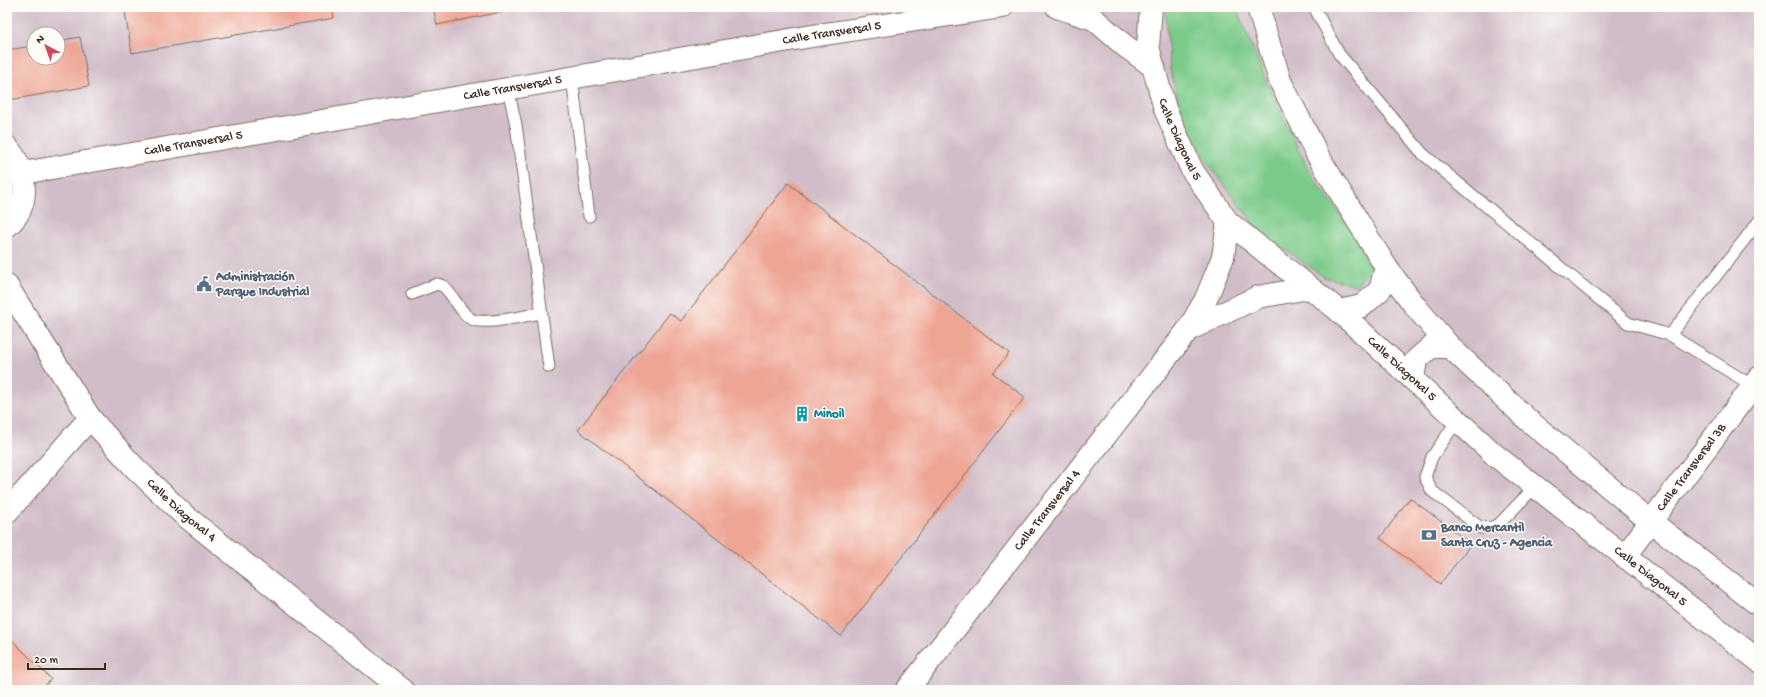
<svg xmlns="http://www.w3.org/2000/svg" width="1766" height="697" font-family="'Gochi Hand',sans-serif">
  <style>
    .industrial { fill: #d1bdc9; fill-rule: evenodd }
    .green { fill: #7bca8a; stroke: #5b7a54 }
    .building { fill: #eea594 }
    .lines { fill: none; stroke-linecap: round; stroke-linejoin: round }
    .lane-casing { stroke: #7c6e5e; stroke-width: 13 }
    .street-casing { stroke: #7c6e5e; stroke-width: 24 }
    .secondary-casing { stroke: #7c6e5e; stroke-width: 24 }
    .lane { stroke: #fff; stroke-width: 11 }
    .street { stroke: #fff; stroke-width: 22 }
    .secondary { stroke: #fff; stroke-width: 22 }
    .labels { text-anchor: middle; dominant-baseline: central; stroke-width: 3; stroke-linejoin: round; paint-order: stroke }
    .street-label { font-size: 13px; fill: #3b2a1e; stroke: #fdfcf7 }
    .service-label { font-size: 13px; font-weight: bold; fill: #4e5e75; stroke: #fdfcf7; text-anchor: start }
    .culture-label { font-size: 13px; font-weight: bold; fill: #0d838f; stroke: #fdfcf7; text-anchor: start }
  </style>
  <rect width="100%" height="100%" fill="#fdfcf7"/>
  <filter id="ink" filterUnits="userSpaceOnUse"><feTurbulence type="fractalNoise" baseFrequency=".025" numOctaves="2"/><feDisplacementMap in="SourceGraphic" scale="8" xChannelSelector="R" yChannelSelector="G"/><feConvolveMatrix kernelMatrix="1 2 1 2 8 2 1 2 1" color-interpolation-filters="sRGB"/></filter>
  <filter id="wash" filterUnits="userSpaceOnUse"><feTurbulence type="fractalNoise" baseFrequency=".012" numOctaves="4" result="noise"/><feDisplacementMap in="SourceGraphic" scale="16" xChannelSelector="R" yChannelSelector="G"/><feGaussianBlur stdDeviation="0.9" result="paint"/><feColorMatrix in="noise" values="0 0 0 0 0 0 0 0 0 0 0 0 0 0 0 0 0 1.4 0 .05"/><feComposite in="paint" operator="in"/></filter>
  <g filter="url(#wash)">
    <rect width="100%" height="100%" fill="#f4ebd4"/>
    <path class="industrial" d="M7 7H1759V690H7ZM34 34H58V58H34Z"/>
    <path class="green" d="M1165 7H1236L1267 83 1309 171 1349 227 1372 268 1356 285 1324 277 1260 232 1209 165 1183 117 1170 70Z"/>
    <g id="blocks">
      <path class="building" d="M124 7H332L334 18 132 53Z
        M433 7H522V8L437 25Z
        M80 37 89 86 9 100 7 50 34 46V58H58V41Z
        M788 183 1009 353 993 373 1025 397 841 636 578 430 670 313 681 321Z
        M1410 498 1471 544 1440 584 1380 538Z
        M7 635 51 679 41 690H7Z"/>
    </g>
  </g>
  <g filter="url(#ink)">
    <use href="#blocks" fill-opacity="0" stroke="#7c6e5e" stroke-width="1"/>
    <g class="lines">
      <g class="lane-casing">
        <path id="lane" d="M1314 7 1339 54 1423 154 1628 323 1670 335
          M572 77 589 216
          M508 88 516 125 549 367
          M412 294 437 284 443 286C453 295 458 308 468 317 480 328 525 315 542 313
          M1753 386 1670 335 1759 221
          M1457 421 1432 457 1425 477 1432 491 1481 528 1492 527 1499 524 1535 487"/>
      </g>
      <g class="street-casing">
        <g id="street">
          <path id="s1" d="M7 286 90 418 134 467 184 515 403 690"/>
          <path d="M7 512 90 418"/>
          <path id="s2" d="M1624 557 1759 378"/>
        </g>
      </g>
      <g class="secondary-casing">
        <g id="secondary">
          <path d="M1057 7 1094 19 1125 46 1154 67"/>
          <path id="s3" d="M1151 7 1148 47 1165 109 1192 170 1228 222 1339 311 1496 456 1759 661"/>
          <path d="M1258 7 1280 81 1318 156 1386 267 1415 306 1450 347 1528 420 1650 521 1759 605"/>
          <path d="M7 147C26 169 33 204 7 226"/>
          <path id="s4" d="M23 173 812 36 1002 7"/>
          <path d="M1339 311 1362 306 1380 290 1386 267"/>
          <path d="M1188 330 1258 297 1309 288"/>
          <path d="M1413 379 1416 360 1431 347H1450"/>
          <path id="s5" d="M907 690 1188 330 1206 299 1223 257 1228 222"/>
        </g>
      </g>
      <use href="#lane" class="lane"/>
      <use href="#street" class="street"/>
      <use href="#secondary" class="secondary"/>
    </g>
  </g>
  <defs>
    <g id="civic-bare" transform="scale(1.2)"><path d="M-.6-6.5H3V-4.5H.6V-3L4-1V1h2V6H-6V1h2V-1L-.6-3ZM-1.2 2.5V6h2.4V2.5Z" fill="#5c6f8a" stroke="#fdfcf7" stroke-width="2.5" paint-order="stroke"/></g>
    <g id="building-bare" transform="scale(1.2)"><path d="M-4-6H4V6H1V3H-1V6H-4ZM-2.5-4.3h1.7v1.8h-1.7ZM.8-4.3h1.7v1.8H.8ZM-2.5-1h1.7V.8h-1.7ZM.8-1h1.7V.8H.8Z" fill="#0f9aa8" stroke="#fdfcf7" stroke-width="2.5" paint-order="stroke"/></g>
    <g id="bank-bare" transform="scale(1.2)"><path d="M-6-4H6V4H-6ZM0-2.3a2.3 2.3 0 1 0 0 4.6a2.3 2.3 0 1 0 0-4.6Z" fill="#5c6f8a" stroke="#fdfcf7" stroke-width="2.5" paint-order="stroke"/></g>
  </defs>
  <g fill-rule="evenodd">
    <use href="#civic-bare" x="204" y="284"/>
    <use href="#building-bare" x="802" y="414"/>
    <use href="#bank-bare" x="1429" y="535"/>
  </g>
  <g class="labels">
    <g class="street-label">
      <text stroke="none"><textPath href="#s4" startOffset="821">Calle Transversal 5</textPath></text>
      <text stroke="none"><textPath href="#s4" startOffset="497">Calle Transversal 5</textPath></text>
      <text stroke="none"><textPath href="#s3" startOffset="138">Calle Diagonal 5</textPath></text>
      <text stroke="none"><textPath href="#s4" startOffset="173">Calle Transversal 5</textPath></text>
      <text stroke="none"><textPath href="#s3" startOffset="462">Calle Diagonal 5</textPath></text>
      <text stroke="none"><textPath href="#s2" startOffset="112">Calle Transversal 3B</textPath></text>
      <text stroke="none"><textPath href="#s1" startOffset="286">Calle Diagonal 4</textPath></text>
      <text stroke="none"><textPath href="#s5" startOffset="228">Calle Transversal 4</textPath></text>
      <text stroke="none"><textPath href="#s3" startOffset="786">Calle Diagonal 5</textPath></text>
    </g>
    <g class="service-label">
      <text x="216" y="277">Administración<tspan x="216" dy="15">Parque Industrial</tspan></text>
      <text x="1441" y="528">Banco Mercantil<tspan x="1441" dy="15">Santa Cruz - Agencia</tspan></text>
    </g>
    <g class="culture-label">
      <text x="814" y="414">Minoil</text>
    </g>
  </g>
  <rect width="1766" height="697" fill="none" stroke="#fdfcf7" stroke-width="24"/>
  <g transform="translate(46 46) rotate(319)"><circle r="19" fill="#fdfcf7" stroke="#afa8a0"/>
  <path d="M0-3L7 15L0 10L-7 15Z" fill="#d1495b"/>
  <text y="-6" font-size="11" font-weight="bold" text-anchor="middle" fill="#3b2a1e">N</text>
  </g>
  <path d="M28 663v6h77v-6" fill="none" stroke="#3b2a1e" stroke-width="2"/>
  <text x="34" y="663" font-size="12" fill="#3b2a1e" stroke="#fdfcf7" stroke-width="3" paint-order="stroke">20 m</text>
</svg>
